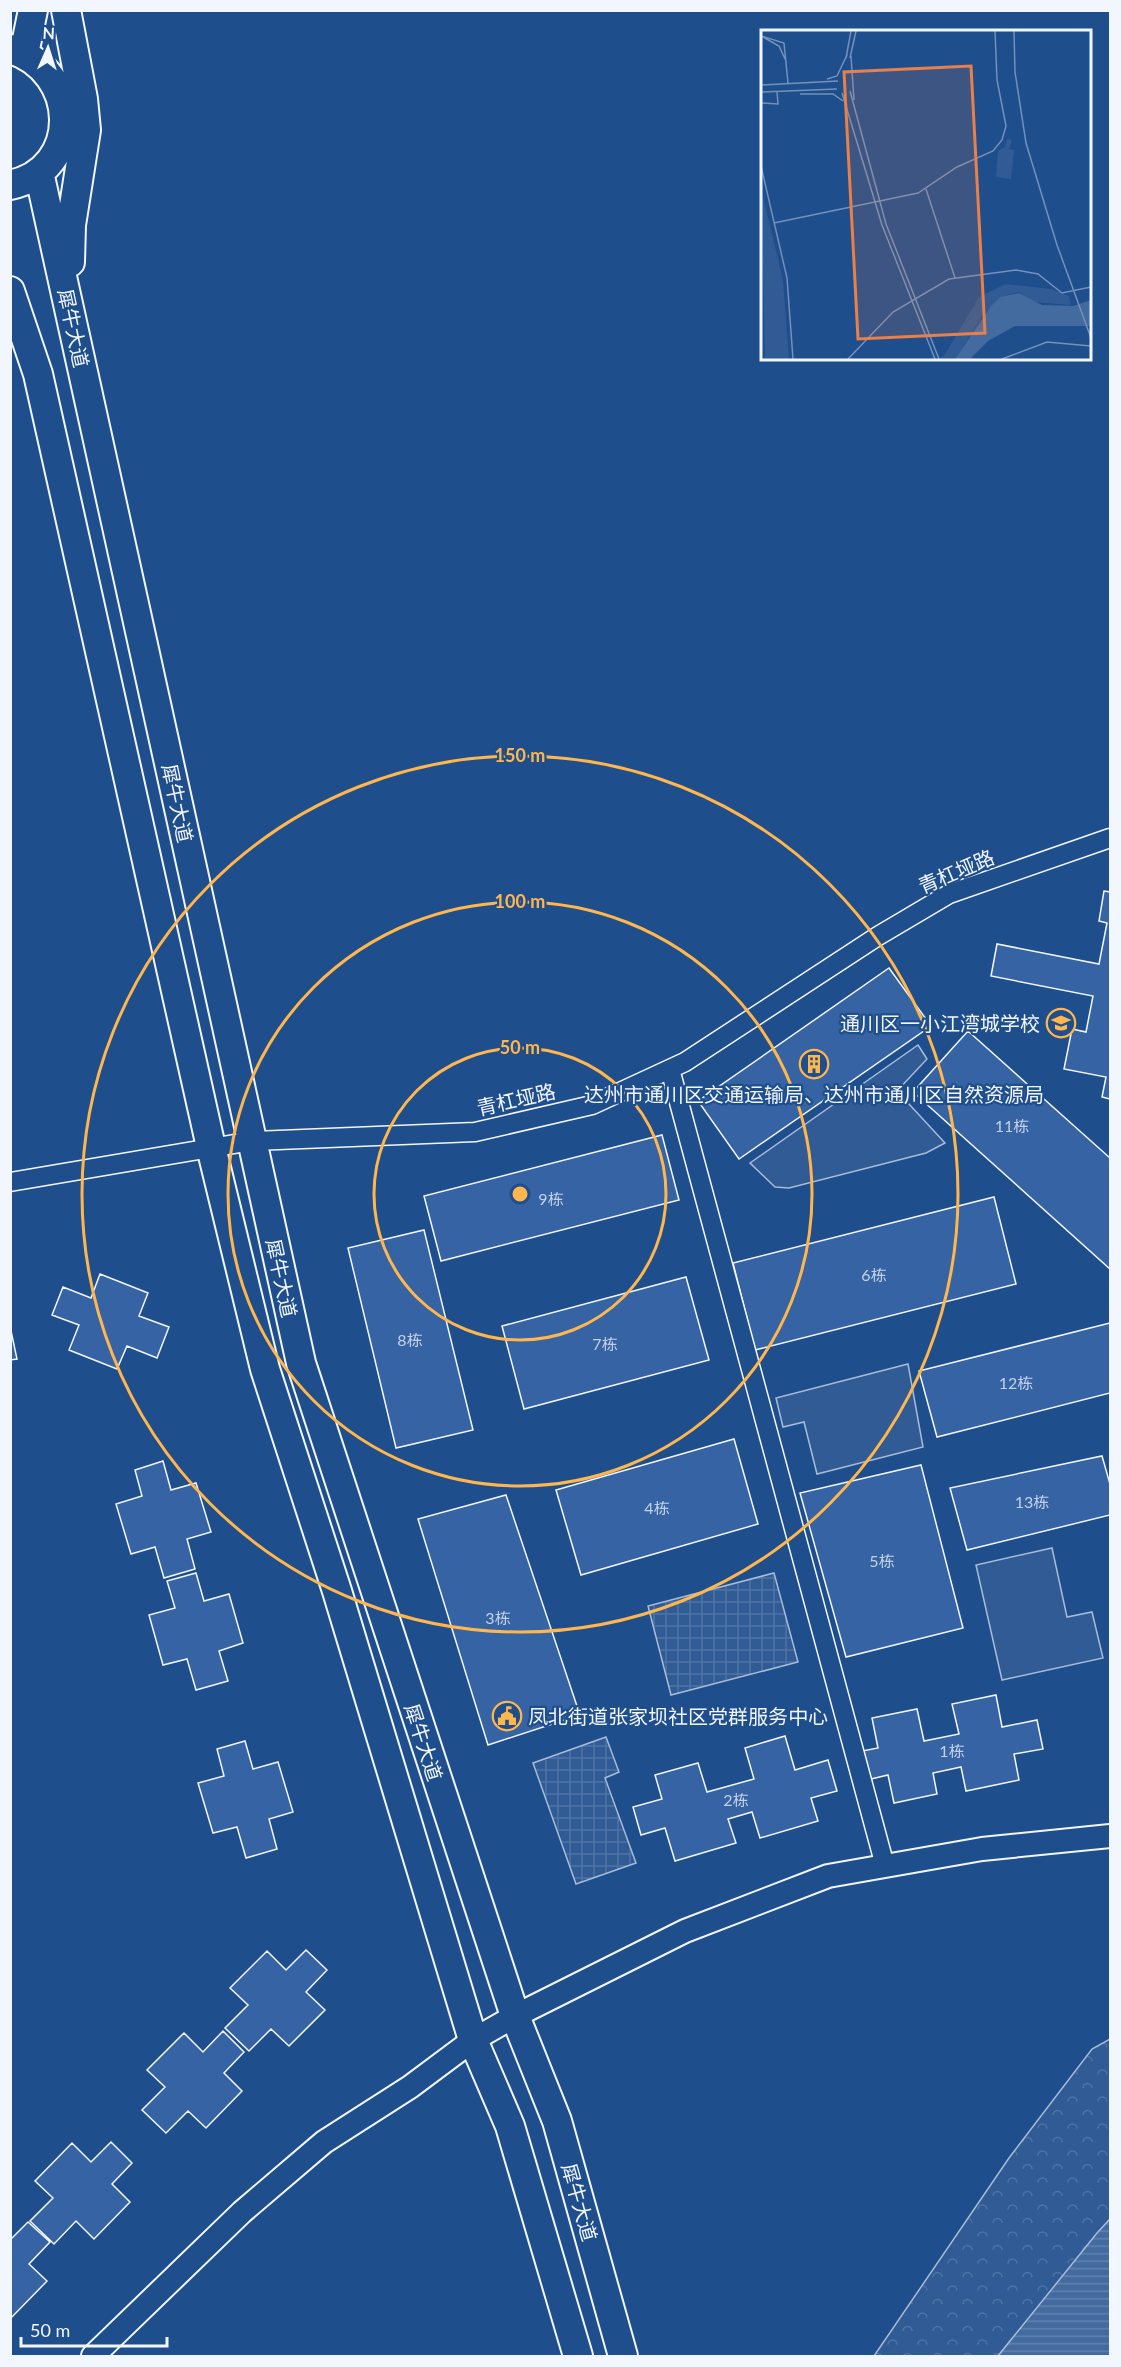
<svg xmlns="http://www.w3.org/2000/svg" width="1121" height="2367" font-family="Lato,'Noto Sans SC',sans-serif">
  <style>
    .forest { fill: url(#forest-crowns); stroke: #a8bbd7; stroke-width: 1.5 }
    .built { fill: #305b95; stroke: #a8bbd7; stroke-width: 1.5 }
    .plaza { fill: url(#plaza-grid); stroke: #a8bbd7; stroke-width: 1.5 }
    .water { fill: url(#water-rules); stroke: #a8bbd7; stroke-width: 1.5 }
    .building { fill: #3563a3; stroke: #f2f6ff; stroke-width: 1.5 }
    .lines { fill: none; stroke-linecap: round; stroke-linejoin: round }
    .minor-casing { stroke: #f2f6ff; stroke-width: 21 }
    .tertiary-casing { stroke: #f2f6ff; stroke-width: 26 }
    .primary-casing { stroke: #f2f6ff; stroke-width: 32 }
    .minor { stroke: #1f4e8c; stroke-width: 18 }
    .tertiary { stroke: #1f4e8c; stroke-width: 22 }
    .primary { stroke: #1f4e8c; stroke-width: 28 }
    .ring { fill: none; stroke: #ffb74d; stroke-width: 3 }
    .labels { text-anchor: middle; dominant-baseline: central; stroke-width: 4.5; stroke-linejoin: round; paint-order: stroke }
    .number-label { font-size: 16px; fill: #c3d1e8 }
    .street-label { font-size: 20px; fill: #f2f6ff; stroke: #1f4e8c }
    .poi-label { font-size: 20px; fill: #f2f6ff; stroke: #1f4e8c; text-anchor: end }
    .inset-road { fill: none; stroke: #7391ba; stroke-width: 1.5 }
    .view { fill: #ea8049; fill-opacity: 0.15; stroke: #ea8049; stroke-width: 3 }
    .inset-edge { fill: none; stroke: #f2f6ff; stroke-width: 3 }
    .centre { fill: #ffb74d; stroke: #1f4e8c; stroke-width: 3 }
    .ring-label { font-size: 18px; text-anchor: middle; font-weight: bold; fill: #ffb74d; stroke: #1f4e8c; stroke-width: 4.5; stroke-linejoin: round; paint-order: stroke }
  </style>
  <defs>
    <pattern id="forest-crowns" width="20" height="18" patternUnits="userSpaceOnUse" patternTransform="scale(1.5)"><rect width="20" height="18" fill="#305b95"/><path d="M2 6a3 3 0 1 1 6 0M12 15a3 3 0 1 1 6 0" fill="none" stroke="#4e73a5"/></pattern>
    <pattern id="plaza-grid" width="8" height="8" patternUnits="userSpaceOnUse" patternTransform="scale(1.5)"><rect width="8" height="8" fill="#305b95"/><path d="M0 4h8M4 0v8" fill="none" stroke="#4e73a5"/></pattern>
    <pattern id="water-rules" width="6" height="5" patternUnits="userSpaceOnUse" patternTransform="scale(1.5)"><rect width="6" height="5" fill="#446ba0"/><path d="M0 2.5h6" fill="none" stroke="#5f81ae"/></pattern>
  </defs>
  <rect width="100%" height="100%" fill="#1f4e8c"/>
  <path class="forest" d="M1110 2039V2219L998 2356H874L1009 2158 1092 2049Z"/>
  <path class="built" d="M918 1045 927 1059 897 1091 945 1143 926 1153 789 1188 775 1187 750 1163Z
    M908 1364 923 1447 817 1474 804 1422 783 1427 776 1398Z
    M1052 1548 1067 1617 1092 1612 1103 1658 1002 1680 976 1565Z"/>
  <path class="plaza" d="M774 1573 798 1662 671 1695 648 1606Z
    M606 1737 619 1772 605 1778 636 1863 576 1884 533 1763Z"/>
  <path class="water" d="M1110 2219V2356H998L1097 2233Z"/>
  <path class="building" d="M1104 891 1110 892V1099L1102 1097 1106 1077 1064 1069 1072 1029 1086 1032 1093 996 991 976 997 944 1099 964 1107 923 1099 921Z
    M889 968 931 1026 739 1159 698 1101Z
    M968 1031 1110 1158V1269L913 1092Z
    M662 1135 679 1200 441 1261 424 1196Z
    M994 1197 1016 1284 755 1350 733 1263Z
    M424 1230 473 1430 396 1448 348 1248Z
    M100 1274 148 1293 139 1316 169 1327 157 1358 127 1346 117 1369 69 1350 79 1325 52 1315 63 1287 91 1298Z
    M686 1277 709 1360 524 1409 502 1326Z
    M1110 1323V1393L937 1437 919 1371Z
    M10 1326 17 1359 10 1360Z
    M734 1439 758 1524 581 1575 556 1490Z
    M1102 1456 1110 1484V1515L967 1550 950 1488Z
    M163 1461 171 1490 196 1483 211 1532 187 1539 195 1569 164 1578 155 1547 131 1554 116 1504 142 1496 135 1470Z
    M921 1465 963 1628 846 1657 800 1493Z
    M506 1495 580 1715 488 1745 418 1519Z
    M196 1573 204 1601 229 1594 243 1643 219 1651 228 1681 196 1690 187 1659 163 1665 149 1615 175 1608 167 1581Z
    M996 1695 1002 1727 1037 1720 1043 1749 1014 1754 1019 1780 966 1791 961 1767 933 1773 937 1794 894 1803 888 1775 867 1780 862 1751 878 1748 872 1718 917 1709 924 1741 959 1734 952 1704Z
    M785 1736 795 1770 828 1760 837 1791 811 1798 818 1821 760 1838 752 1812 728 1819 736 1843 675 1861 665 1828 641 1835 633 1807 662 1799 655 1775 698 1763 707 1792 754 1779 745 1748Z
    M245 1741 253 1769 278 1762 293 1812 269 1819 277 1849 246 1858 237 1827 213 1833 198 1783 224 1776 217 1749Z
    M306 1950 327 1970 306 1992 325 2010 289 2046 271 2029 249 2051 225 2028 248 2005 230 1988 267 1951 286 1970Z
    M223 2031 244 2052 224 2073 242 2091 206 2128 188 2111 166 2133 142 2110 165 2087 147 2070 184 2033 203 2052Z
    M111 2142 132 2163 112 2184 130 2202 94 2239 76 2221 54 2244 30 2221 53 2198 35 2181 72 2143 91 2162Z
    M28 2222 50 2242 29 2264 47 2281 11 2318 10 2240Z"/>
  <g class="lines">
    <g class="minor-casing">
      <path id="minor" d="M670 1069 885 1866
        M10 1182 252 1141 475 1132 592 1105 685 1062 878 936 949 894 1110 838"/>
    </g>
    <g class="tertiary-casing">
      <path id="tertiary" d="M93 2356 242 2212 324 2142 410 2087 473 2040 515 2016 685 1931 828 1876 982 1849 1110 1836"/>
    </g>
    <g class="primary-casing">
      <path id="primary" d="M66 10 83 99 86 130 71 225 70 262
        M10 49C81 71 83 170 10 185
        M24 54 33 10
        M39 172 301 1363 515 2016 557 2121 623 2356
        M10 291 38 374 211 1147 265 1369 337 1591 473 2040 510 2126 578 2356"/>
    </g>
    <use href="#minor" class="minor"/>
    <use href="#tertiary" class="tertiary"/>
    <use href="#primary" class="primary"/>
  </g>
  <g class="ring">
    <circle cx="520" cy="1194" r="146"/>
    <circle cx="520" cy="1194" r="292"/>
    <circle cx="520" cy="1194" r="438"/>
  </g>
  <defs>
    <g id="school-ring" transform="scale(1.5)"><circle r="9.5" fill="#1f4e8c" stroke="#ffb74d" stroke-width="1.5"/><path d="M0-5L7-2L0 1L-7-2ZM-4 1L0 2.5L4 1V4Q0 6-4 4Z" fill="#ffb74d"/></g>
    <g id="building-ring" transform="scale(1.5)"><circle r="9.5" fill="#1f4e8c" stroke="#ffb74d" stroke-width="1.5"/><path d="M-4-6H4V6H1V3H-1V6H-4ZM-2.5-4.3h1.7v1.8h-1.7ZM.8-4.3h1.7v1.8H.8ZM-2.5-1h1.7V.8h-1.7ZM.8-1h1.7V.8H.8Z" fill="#ffb74d"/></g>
    <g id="civic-ring" transform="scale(1.5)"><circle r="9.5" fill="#1f4e8c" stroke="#ffb74d" stroke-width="1.5"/><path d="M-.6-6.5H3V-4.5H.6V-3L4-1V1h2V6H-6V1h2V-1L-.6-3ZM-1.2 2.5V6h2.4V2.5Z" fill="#ffb74d"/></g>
  </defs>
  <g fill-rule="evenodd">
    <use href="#school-ring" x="1061" y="1023"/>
    <use href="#building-ring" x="814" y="1064"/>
    <use href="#civic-ring" x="507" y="1716"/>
  </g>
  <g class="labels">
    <g class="number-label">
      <text x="1012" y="1125">11栋</text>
      <text x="551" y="1198">9栋</text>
      <text x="874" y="1274">6栋</text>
      <text x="410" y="1339">8栋</text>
      <text x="605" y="1343">7栋</text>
      <text x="1016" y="1382">12栋</text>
      <text x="1032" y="1501">13栋</text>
      <text x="657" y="1507">4栋</text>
      <text x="882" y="1560">5栋</text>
      <text x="498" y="1617">3栋</text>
      <text x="952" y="1750">1栋</text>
      <text x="736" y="1799">2栋</text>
    </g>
    <g class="street-label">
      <text transform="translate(74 328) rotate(78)">犀牛大道</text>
      <text transform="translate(178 803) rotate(78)">犀牛大道</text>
      <text transform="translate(956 871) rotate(-23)">青杠垭路</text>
      <text transform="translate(516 1099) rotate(-13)">青杠垭路</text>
      <text transform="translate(282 1278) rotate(78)">犀牛大道</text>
      <text transform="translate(424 1742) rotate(72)">犀牛大道</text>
      <text transform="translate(580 2202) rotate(74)">犀牛大道</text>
    </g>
    <g class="poi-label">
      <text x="1040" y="1023">通川区一小江湾城学校</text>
      <text x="814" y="1094" text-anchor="middle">达州市通川区交通运输局、达州市通川区自然资源局</text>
      <text x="528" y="1716" text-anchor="start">凤北街道张家坝社区党群服务中心</text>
    </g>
  </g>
  <g transform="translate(761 30)">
    <rect width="330" height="330" fill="#1f4e8c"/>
    <path d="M0 158 22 250 28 329H4ZM245 254 290 259 308 266 310 275 273 272 258 262 239 267 220 288 194 329H175L183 326 218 267Z" fill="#305b95"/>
    <path d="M246 109 251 110 248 119 253 120 250 149 235 147 237 121 244 117Z" fill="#305b95"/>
    <path d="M258 263 281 275 312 276 330 270V296H254L227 311 209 329H194L230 276 239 267Z" fill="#446ba0"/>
    <path class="inset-road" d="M253 1 254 42 265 113 296 215 330 308M0 6 23 13 27 53M2 7 18 16 25 31M90 26 93 70M85 28 90 1M89 28 95 1M66 49 76 46 86 25M0 55 77 51M89 61 125 194 178 329M0 62 76 59M81 63 121 195 174 329M39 64H72L82 71M0 73 17 74 16 62M0 136 26 248 32 329M165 159 194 248M13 193 157 163 196 137 232 121 241 110 245 96 236 50 234 1M87 329 132 282 188 249 255 240 277 244 301 263 330 257M241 329 286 312 330 316"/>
    <path class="view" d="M210 36 224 303 97 309 83 42Z"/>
    <rect width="330" height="330" class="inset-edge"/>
  </g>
  <circle cx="520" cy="1194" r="9" class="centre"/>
  <g class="ring-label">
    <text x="520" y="762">150 m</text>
    <text x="520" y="908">100 m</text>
    <text x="520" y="1054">50 m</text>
  </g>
  <rect width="1121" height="2367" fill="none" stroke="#f2f6ff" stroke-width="24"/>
  <g transform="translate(48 48) rotate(3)" stroke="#1f4e8c" stroke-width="4.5" paint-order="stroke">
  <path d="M0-4.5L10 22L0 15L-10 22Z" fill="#f2f6ff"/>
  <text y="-9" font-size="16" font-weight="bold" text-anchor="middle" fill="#f2f6ff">N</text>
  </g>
  <path d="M21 2337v9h146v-9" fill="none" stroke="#f2f6ff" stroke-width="3"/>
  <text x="30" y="2337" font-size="18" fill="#f2f6ff" stroke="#1f4e8c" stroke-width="4.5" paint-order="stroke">50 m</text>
</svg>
